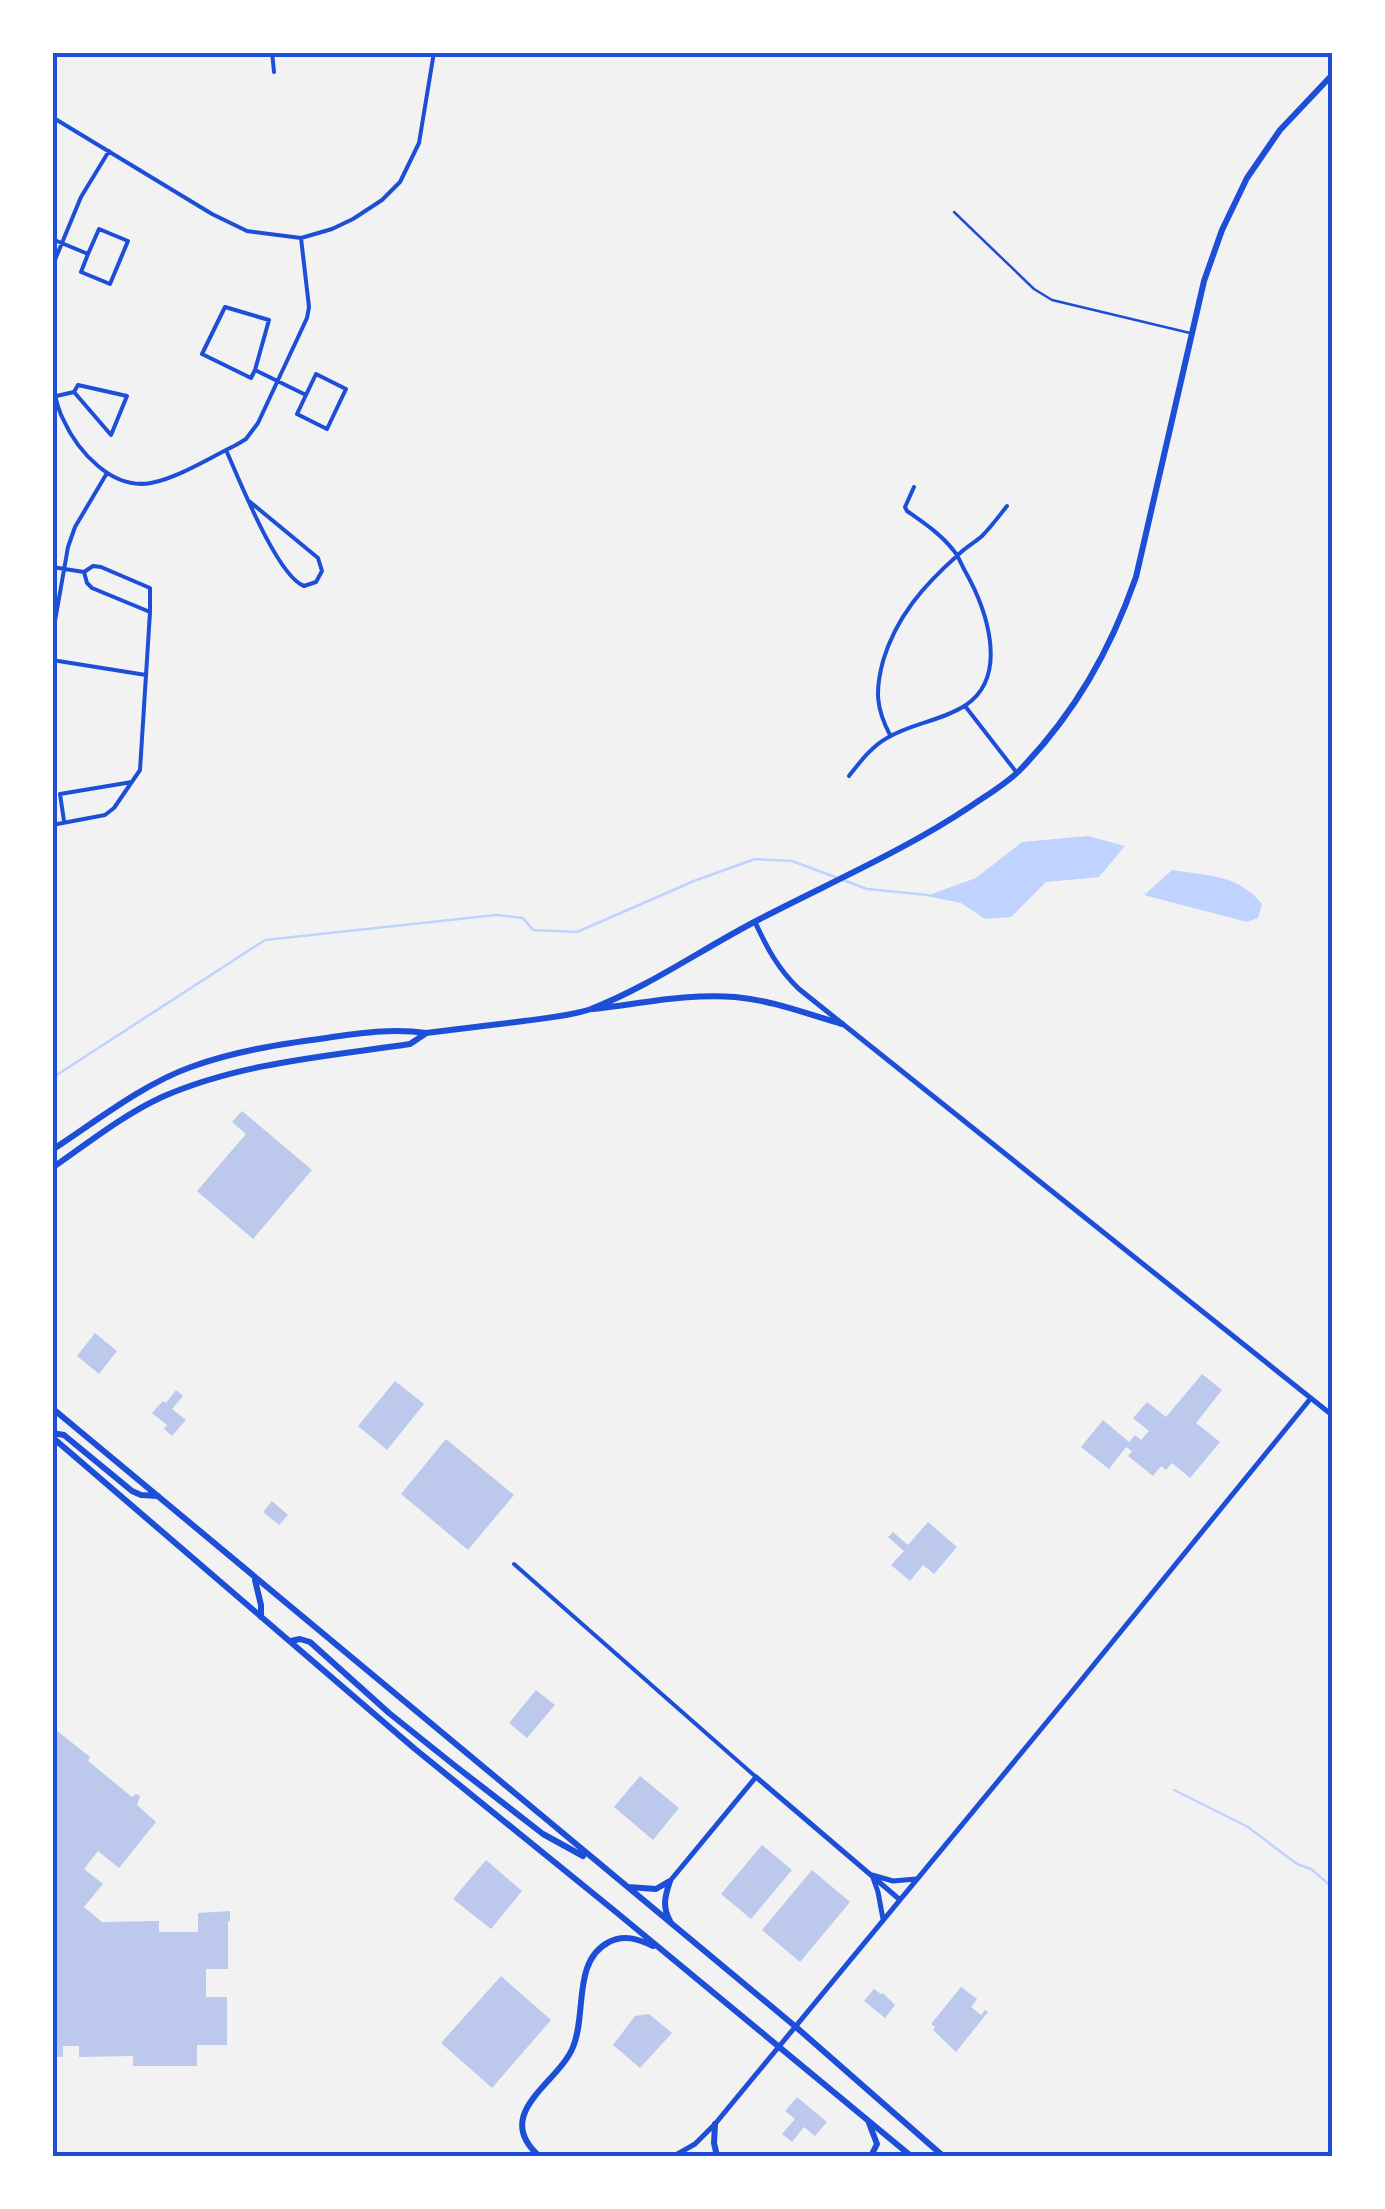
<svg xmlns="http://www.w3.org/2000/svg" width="1385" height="2209" font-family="Spectral,serif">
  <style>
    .water { fill: #bfd3fe }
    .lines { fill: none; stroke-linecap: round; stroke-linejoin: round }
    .stream { stroke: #bfd3fe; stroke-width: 2.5 }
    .building { fill: #bdc9ec }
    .service { stroke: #1d4ed8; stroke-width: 2.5 }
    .minor { stroke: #1d4ed8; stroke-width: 4 }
    .tertiary { stroke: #1d4ed8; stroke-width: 5 }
    .primary { stroke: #1d4ed8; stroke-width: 6 }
    .neatline { fill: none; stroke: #1d4ed8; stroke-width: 4 }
  </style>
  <rect width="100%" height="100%" fill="#f2f2f2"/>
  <path class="water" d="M1088 836 1125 846 1099 877 1046 882 1011 917 985 919 961 903 926 896 976 878 1022 842Z
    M1172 870C1208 876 1238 874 1262 904L1258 918 1247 922 1144 895Z"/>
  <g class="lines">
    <path class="stream" d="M843 880 867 889 928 895
      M52 1078 265 940 496 915 523 918 533 930 577 932 694 881 755 859 792 861 835 877
      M1174 1790 1248 1827 1297 1864 1311 1869 1332 1887"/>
  </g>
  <path class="building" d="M242 1111 312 1170 253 1239 197 1191 246 1134 232 1122Z
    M95 1333 117 1351 99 1374 77 1356Z
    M1202 1374 1222 1390 1196 1423 1220 1442 1190 1478 1172 1463 1166 1470 1161 1466 1153 1476 1128 1456 1132 1451 1126 1447 1109 1469 1081 1447 1103 1420 1129 1442 1135 1435 1141 1440 1149 1431 1133 1418 1147 1402 1166 1417Z
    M395 1381 424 1404 387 1450 358 1426Z
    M176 1390 183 1396 172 1409 186 1420 172 1436 164 1429 167 1425 152 1413 163 1401 166 1403Z
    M446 1439 514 1495 468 1550 401 1494Z
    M272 1501 288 1515 279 1525 263 1512Z
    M928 1522 957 1547 934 1574 923 1565 910 1581 891 1565 904 1551 888 1537 893 1532 908 1545Z
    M536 1690 555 1705 527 1738 509 1723Z
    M56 1730 90 1757 88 1761 132 1797 136 1794 140 1796 137 1805 156 1822 119 1868 98 1851 84 1869 103 1884 84 1907 102 1922 159 1921V1932H198V1913L230 1911V1921H228V1969H206V1997H227V2045H197V2066H133V2056L79 2057V2046H63V2057L52 2056V1732Z
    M640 1776 679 1808 653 1840 614 1807Z
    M762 1845 792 1870 751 1919 721 1894Z
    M486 1860 522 1891 491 1929 453 1899Z
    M812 1870 850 1902 800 1962 762 1930Z
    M501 1976 551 2020 492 2088 441 2043Z
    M961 1987 977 1999 971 2007 981 2015 985 2010 988 2012 956 2052 933 2030 935 2027 931 2024Z
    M874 1989 881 1994 883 1993 895 2005 885 2018 864 2001Z
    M649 2014 672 2033 640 2068 613 2045 635 2016Z
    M797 2097 827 2122 815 2136 804 2127 792 2142 782 2134 795 2119 785 2111Z"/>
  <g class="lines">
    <path class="service" d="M954 212 1034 289 1052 300 1190 333"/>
    <path class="minor" d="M272 52 274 72
      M52 117 212 214 247 231 301 238 332 229 353 219 382 200 400 182 419 143 434 52
      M52 239 88 254 99 229 128 241 110 284 81 272 88 254
      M52 267 81 197 109 151
      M255 370 269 320 225 307 202 354 251 378 255 370 306 395 297 414 327 429 346 389 316 374 306 395
      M52 382C55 395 57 408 63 419 78 452 112 490 151 483 178 478 211 457 236 445L246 439 258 423 307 318 309 307 301 238
      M52 397 74 392 111 435 127 396 78 385 74 392
      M226 450C239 479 277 576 304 586L316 582 322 571 318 558 249 501
      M52 567 84 572 87 583 92 588 150 612 140 770 114 808 105 815 52 825
      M84 572 93 566 101 567 150 588V612
      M52 638 68 547 75 527 107 473
      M52 660 146 675
      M965 706 1017 773
      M890 735C876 708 875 691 883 661 896 617 924 585 958 555 965 548 974 543 982 536 991 527 999 516 1007 506
      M849 776C860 762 871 747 887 738 911 723 942 721 966 705 1010 675 986 608 965 571 961 564 959 557 954 551 941 534 924 523 907 511L905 507 914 487
      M64 821 60 794 132 782
      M514 1564 756 1777"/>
    <path class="tertiary" d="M755 922C767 948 778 969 799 989L1332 1415
      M670 1881 756 1777 899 1899
      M883 1919 878 1892 872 1875 893 1881 916 1879
      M674 2156 695 2144 715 2124 1070 1694 1311 1398"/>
    <path class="primary" d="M593 1009C639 1004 689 993 735 997 771 1000 807 1014 842 1024
      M52 1150C95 1122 143 1084 191 1067 235 1051 281 1044 326 1038 359 1033 394 1028 426 1033 459 1029 491 1025 524 1021 546 1018 570 1016 591 1009 650 986 702 949 758 920 829 883 904 851 971 806 987 795 1006 784 1020 770 1075 713 1110 651 1136 577L1204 281 1222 230 1247 178 1280 130 1332 75
      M52 1168C88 1143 123 1115 162 1097 239 1063 328 1056 410 1044L425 1034
      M52 1408 796 2027 943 2156
      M52 1433 64 1435 132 1491 141 1495 158 1496
      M52 1437 415 1749 616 1912 911 2156
      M255 1580 261 1605V1617
      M291 1641 300 1639 310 1642 389 1713 454 1765 543 1834 583 1856
      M670 1881C665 1896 662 1907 670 1921
      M628 1887 656 1889 668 1882
      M869 2123 877 2144 871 2156
      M715 2124 714 2143 717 2156
      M539 2156C491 2113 559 2083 573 2047 587 2014 572 1961 609 1942 624 1934 638 1939 653 1946"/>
  </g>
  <rect width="1385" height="2209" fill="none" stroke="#ffffff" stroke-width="110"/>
  <rect x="55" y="55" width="1275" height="2099" class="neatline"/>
</svg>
